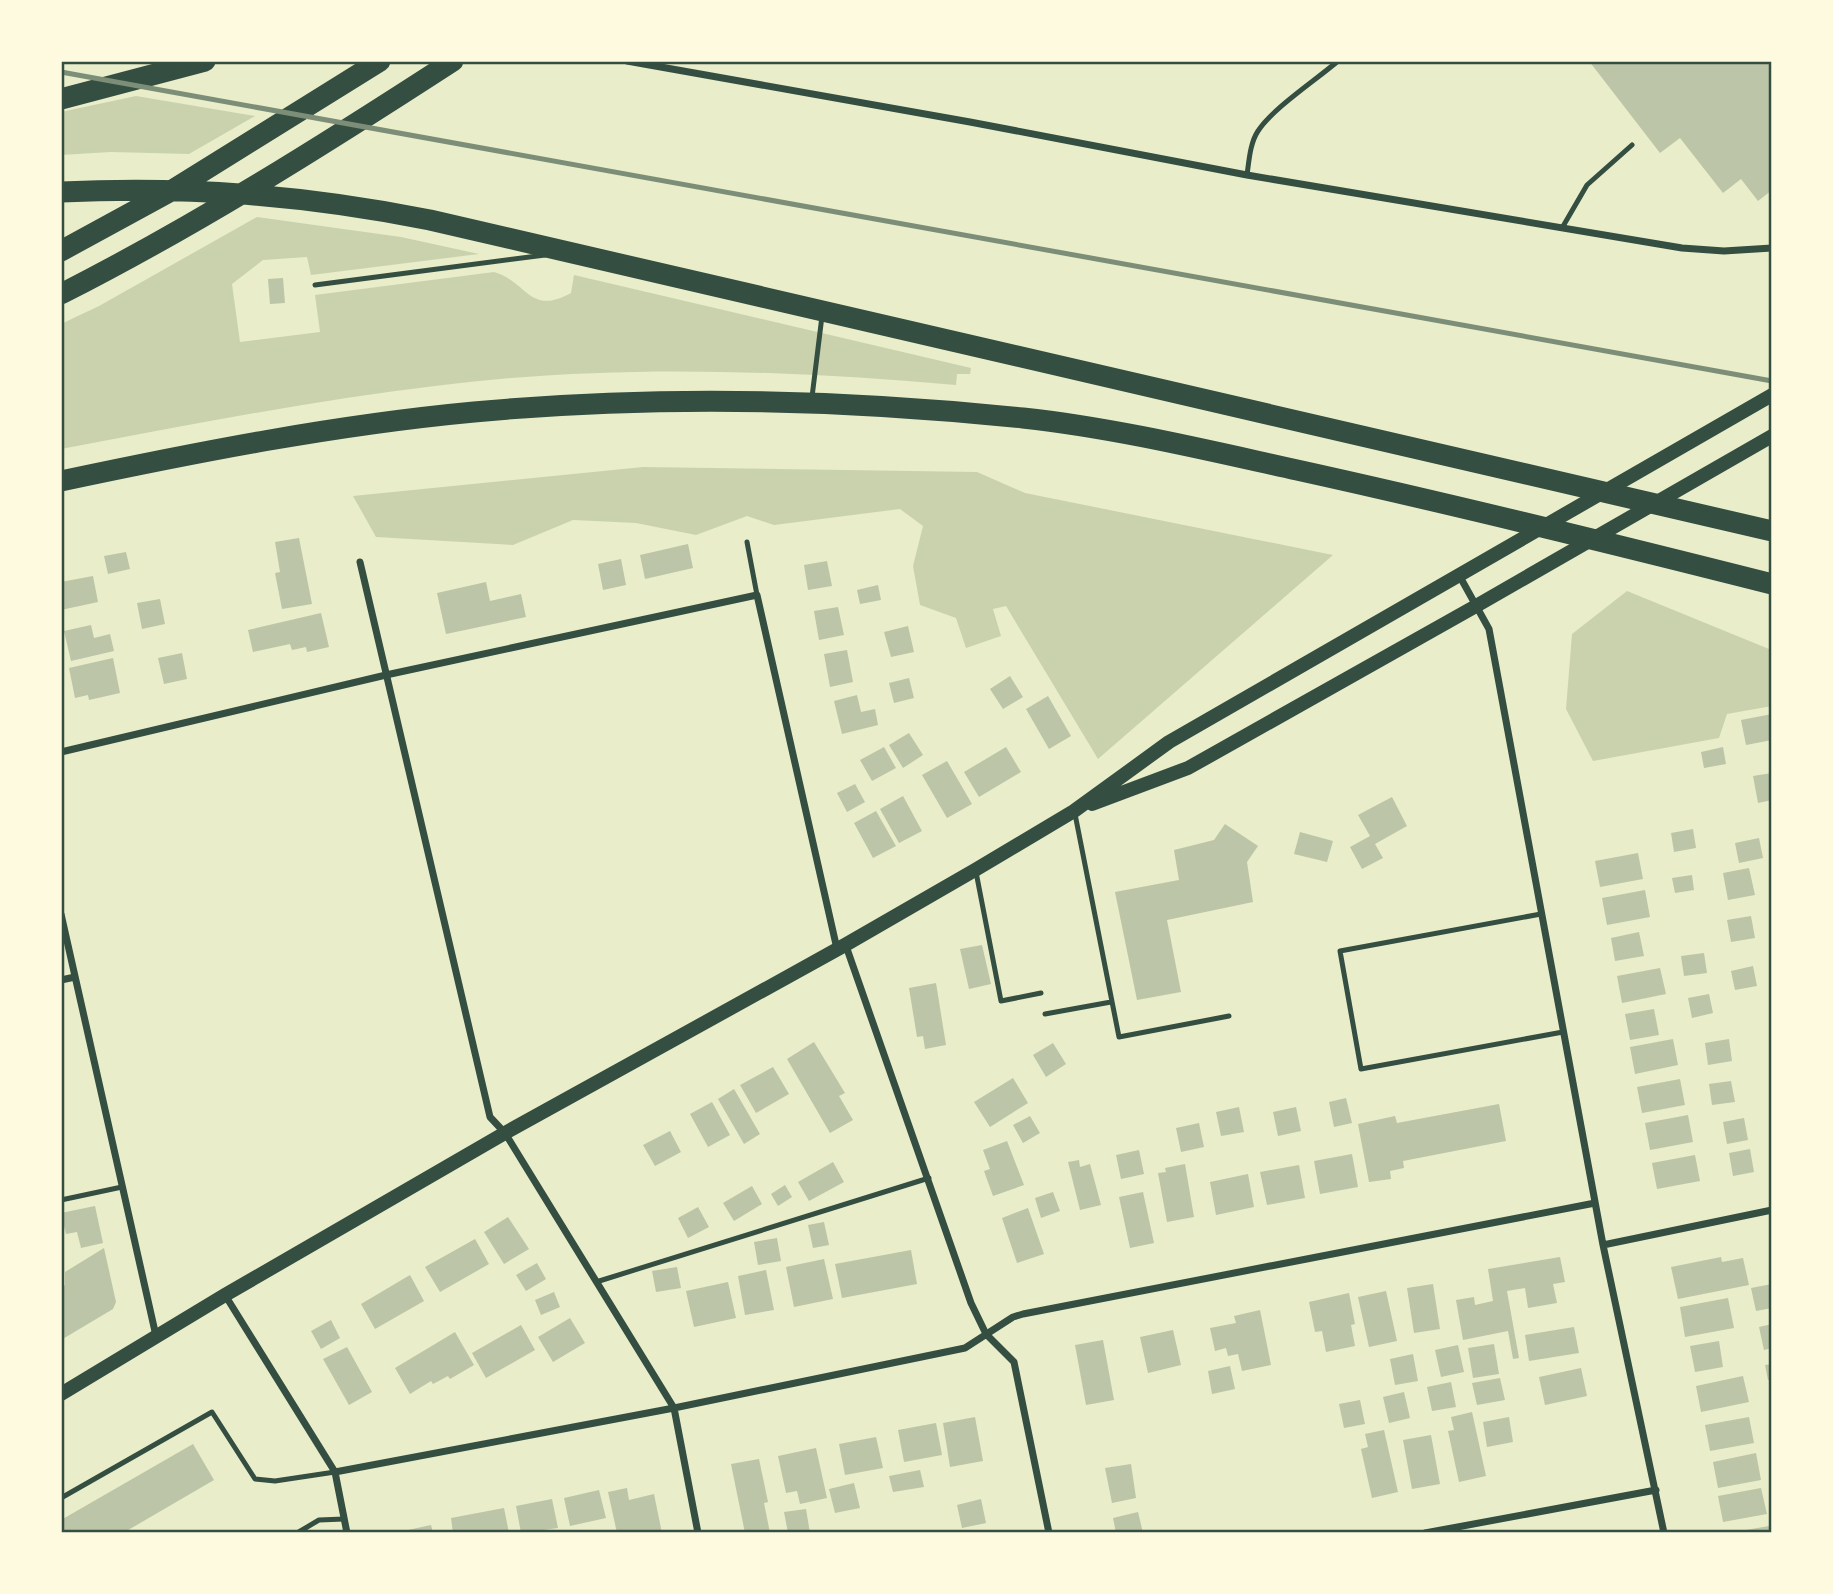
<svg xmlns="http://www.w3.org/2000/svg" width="1833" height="1594" font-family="Helvetica,sans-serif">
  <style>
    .green { fill: #cad2ad }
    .building { fill: #bcc5a7 }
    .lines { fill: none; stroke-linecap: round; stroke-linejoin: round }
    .service { stroke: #344e41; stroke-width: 5 }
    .minor { stroke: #344e41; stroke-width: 7 }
    .secondary { stroke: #344e41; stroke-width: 14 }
    .motorway { stroke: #344e41; stroke-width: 21 }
    .rail { stroke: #7c8e77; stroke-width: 5 }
    .neatline { fill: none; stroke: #344e41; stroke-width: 2.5 }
  </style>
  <rect width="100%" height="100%" fill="#e9edc9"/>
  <path class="green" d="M136 96 255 116 189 154 111 152 61 155V112Z
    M257 217 401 237 479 254 311 275 307 257 263 260 232 284 240 342 320 332 315 295 494 272C528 282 529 316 571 293L574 275 971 368 970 374H957L956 385C786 370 612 364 443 385 314 400 188 425 61 449V324L99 306Z
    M643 467 977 472 1025 493 1333 555 1098 759 1006 606 993 609 1001 636 966 648 956 618 920 605 913 566 923 526 900 509 774 525 747 516 696 535 636 523 573 520 513 545 376 537 353 496Z
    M1627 591 1769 649 1772 648V706L1727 714 1719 738 1593 761 1566 709 1572 634Z"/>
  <path class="building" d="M1589 61H1772V190L1758 201 1741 179 1723 193 1680 138 1660 153Z
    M283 278 285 303 270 304 268 279Z
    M299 538 312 604 282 609 275 573 280 572 275 542Z
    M688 544 693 568 645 579 640 555Z
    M126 552 130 569 108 574 104 556Z
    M621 559 626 585 603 590 598 564Z
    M827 561 832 586 808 590 804 565Z
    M93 576 98 602 61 610V582Z
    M486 582 490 601 521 594 526 617 446 634 437 593Z
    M878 585 881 600 860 604 857 590Z
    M160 599 165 624 142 629 137 603Z
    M838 607 844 635 819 640 814 611Z
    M321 613 329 647 307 652 306 647 292 650 290 644 253 652 248 630Z
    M91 625 94 638 110 634 114 651 71 661 64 631Z
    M908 626 914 652 891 657 884 632Z
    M847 650 853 682 830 687 824 654Z
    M182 653 187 679 164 684 158 658Z
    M113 658 120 693 89 700 88 695 75 698 69 668Z
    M1010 676 1023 697 1003 709 990 689Z
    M909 678 914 698 894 703 889 683Z
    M857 695 861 712 875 709 878 725 842 734 834 701Z
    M1048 696 1071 736 1049 749 1026 709Z
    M1772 714V740L1746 745 1741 720Z
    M909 733 923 755 903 768 889 745Z
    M884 747 896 768 872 781 860 760Z
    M1006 747 1021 772 979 797 964 772Z
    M1723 747 1726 764 1704 768 1701 752Z
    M947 761 972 804 947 818 922 775Z
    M1772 773V800L1758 803 1753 776Z
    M855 784 865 802 847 812 837 793Z
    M903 796 922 831 899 843 880 809Z
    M1392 797 1407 826 1375 844 1383 858 1362 869 1350 847 1370 836 1358 815Z
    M876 811 896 846 873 858 854 823Z
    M1225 824 1258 846 1247 862 1253 902 1167 920 1181 992 1137 1000 1115 892 1179 880 1174 850 1214 840Z
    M1693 829 1696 848 1674 852 1671 833Z
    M1300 832 1333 841 1327 862 1294 854Z
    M1759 838 1763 858 1739 863 1735 843Z
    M1638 853 1643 879 1600 887 1595 861Z
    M1749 868 1755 895 1728 900 1723 873Z
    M1692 875 1694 890 1675 893 1672 878Z
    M1645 890 1650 917 1607 925 1602 898Z
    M1751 916 1755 938 1731 942 1727 920Z
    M1639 932 1644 956 1615 961 1611 938Z
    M982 945 991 984 969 989 960 949Z
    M1704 953 1707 973 1684 976 1681 956Z
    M1753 966 1757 986 1735 990 1731 971Z
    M1660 968 1666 994 1622 1003 1617 976Z
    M936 983 946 1045 925 1049 923 1036 917 1037 909 988Z
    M1709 994 1713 1013 1692 1018 1688 998Z
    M1654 1009 1659 1035 1630 1040 1625 1014Z
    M1673 1039 1678 1065 1635 1074 1630 1047Z
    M1729 1039 1732 1061 1708 1065 1705 1043Z
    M814 1042 845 1093 839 1096 853 1120 830 1133 787 1059Z
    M1053 1043 1066 1064 1046 1077 1033 1055Z
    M773 1067 789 1094 756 1113 740 1085Z
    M1013 1078 1028 1103 990 1127 974 1102Z
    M1680 1079 1685 1105 1642 1113 1637 1087Z
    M1731 1081 1735 1102 1712 1105 1709 1084Z
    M734 1089 760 1134 744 1144 718 1099Z
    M1346 1098 1352 1123 1334 1127 1329 1102Z
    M712 1102 730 1135 708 1147 690 1114Z
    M1499 1104 1506 1141 1403 1161 1404 1168 1390 1171 1391 1179 1369 1182 1358 1124 1395 1116 1397 1123Z
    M1239 1107 1244 1132 1221 1136 1216 1112Z
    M1296 1107 1301 1131 1278 1136 1273 1112Z
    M1688 1115 1693 1142 1650 1150 1645 1123Z
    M1030 1116 1040 1133 1023 1143 1013 1125Z
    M1744 1118 1748 1140 1727 1144 1723 1122Z
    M1199 1123 1204 1147 1181 1152 1176 1128Z
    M670 1131 681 1152 655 1166 643 1145Z
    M1007 1141 1024 1185 993 1196 984 1171 990 1169 983 1150Z
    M1750 1149 1754 1172 1733 1176 1729 1153Z
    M1139 1150 1144 1174 1121 1179 1116 1155Z
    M1352 1154 1358 1187 1320 1194 1314 1161Z
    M1695 1155 1700 1181 1657 1189 1652 1163Z
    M1079 1160 1080 1167 1090 1164 1101 1205 1080 1210 1068 1162Z
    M833 1162 844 1182 809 1201 798 1182Z
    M1185 1164 1194 1217 1167 1222 1158 1173 1166 1172 1165 1168Z
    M1299 1165 1305 1198 1267 1205 1260 1172Z
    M1248 1174 1254 1207 1216 1215 1210 1182Z
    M785 1185 792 1197 778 1206 771 1194Z
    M752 1186 762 1204 734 1221 723 1203Z
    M1053 1192 1060 1211 1041 1218 1035 1198Z
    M1143 1192 1154 1243 1130 1248 1119 1197Z
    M95 1206 103 1243 81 1248 77 1232 66 1234 61 1213Z
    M698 1207 709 1227 688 1238 678 1218Z
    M1028 1208 1044 1254 1017 1263 1002 1218Z
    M508 1217 529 1249 504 1264 484 1232Z
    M824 1222 829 1245 813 1248 808 1225Z
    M777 1238 781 1261 758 1265 754 1242Z
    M475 1239 489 1264 440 1292 425 1267Z
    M104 1248 116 1302 113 1309 61 1340V1287L65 1285V1272Z
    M911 1250 917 1284 842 1298 835 1264Z
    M1560 1257 1565 1282 1553 1284 1557 1303 1528 1308 1525 1288 1507 1291 1519 1358 1513 1359 1508 1331 1463 1340 1456 1300 1474 1297 1475 1305 1493 1301 1488 1269Z
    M1721 1257 1722 1262 1743 1258 1749 1285 1678 1299 1671 1267Z
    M824 1259 833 1299 794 1307 786 1267Z
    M537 1263 546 1279 526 1291 516 1275Z
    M677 1267 681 1288 656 1292 652 1271Z
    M766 1270 774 1310 745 1315 738 1276Z
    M410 1275 424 1301 375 1329 361 1304Z
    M728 1282 736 1318 694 1327 686 1291Z
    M1433 1284 1440 1329 1414 1333 1407 1288Z
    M1772 1284V1308L1756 1311 1751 1288Z
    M1386 1291 1397 1341 1369 1347 1358 1297Z
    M554 1292 560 1307 541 1315 535 1300Z
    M1349 1293 1355 1324 1351 1325 1355 1346 1326 1352 1322 1331 1315 1332 1309 1302Z
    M1728 1298 1734 1328 1685 1337 1680 1307Z
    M1260 1310 1271 1365 1242 1371 1238 1354 1228 1356 1226 1348 1215 1351 1210 1328 1236 1323 1234 1316Z
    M570 1318 585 1343 553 1362 538 1337Z
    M331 1320 340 1338 321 1349 311 1331Z
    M1772 1324V1348L1764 1350 1759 1327Z
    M521 1325 535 1350 486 1378 472 1353Z
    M1574 1327 1579 1353 1529 1361 1525 1335Z
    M1173 1330 1181 1365 1148 1373 1140 1337Z
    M455 1332 474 1365 450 1379 448 1376 433 1384 431 1381 410 1394 395 1368Z
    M1103 1340 1114 1400 1086 1405 1075 1345Z
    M1719 1341 1723 1367 1695 1372 1690 1346Z
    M1494 1344 1499 1374 1473 1378 1468 1348Z
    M1458 1345 1464 1372 1441 1377 1435 1350Z
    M347 1347 372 1392 349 1405 323 1359Z
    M1413 1354 1418 1381 1395 1385 1390 1359Z
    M1772 1364V1379L1768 1380 1765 1365Z
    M1230 1366 1235 1389 1212 1394 1208 1371Z
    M1581 1368 1587 1396 1545 1405 1539 1377Z
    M1743 1376 1749 1402 1701 1412 1696 1386Z
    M1500 1378 1505 1400 1477 1405 1472 1383Z
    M1451 1382 1456 1407 1432 1411 1427 1387Z
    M1404 1392 1410 1418 1389 1423 1383 1397Z
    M1360 1400 1365 1424 1344 1428 1339 1404Z
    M1472 1412 1486 1476 1459 1482 1448 1431 1454 1430 1451 1417Z
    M975 1417 983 1461 950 1467 943 1423Z
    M1509 1417 1513 1442 1487 1447 1483 1422Z
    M1749 1417 1754 1443 1710 1451 1705 1425Z
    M936 1423 942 1455 904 1462 898 1430Z
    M1384 1430 1398 1492 1372 1498 1361 1449 1368 1447 1365 1434Z
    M1431 1435 1440 1484 1412 1489 1403 1440Z
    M876 1437 883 1468 845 1475 839 1444Z
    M193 1444 214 1480 123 1533H61V1520Z
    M816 1448 827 1498 800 1504 797 1491 786 1493 778 1456Z
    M1756 1453 1761 1480 1718 1488 1713 1462Z
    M759 1459 768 1502 764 1503 770 1533H745L731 1464Z
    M1131 1464 1136 1498 1112 1503 1105 1468Z
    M920 1470 924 1487 893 1492 889 1476Z
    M854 1483 860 1508 835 1513 829 1489Z
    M627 1488 629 1500 654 1494 662 1533H617L608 1492Z
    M1761 1488 1767 1514 1723 1522 1718 1496Z
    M599 1490 606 1518 570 1526 564 1498Z
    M552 1499 558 1528 521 1533 516 1506Z
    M981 1499 986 1523 962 1528 957 1505Z
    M504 1508 509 1533H453L451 1518Z
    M806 1509 810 1533H788L784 1512Z
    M1138 1512 1143 1533H1116L1113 1518Z
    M431 1525 433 1533H399V1532Z
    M1769 1526 1771 1533H1740V1531Z"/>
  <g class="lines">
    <path class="service" d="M1247 175C1249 161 1250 143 1258 131 1273 108 1316 80 1338 61
      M1562 228 1587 185 1632 145
      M315 285 545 255
      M812 397 822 316
      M747 542 757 595
      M1075 814 1119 1037 1229 1016
      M976 872 1001 1001 1041 993
      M1541 914 1340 951 1361 1069 1563 1032
      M1045 1014 1111 1002
      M61 1200 122 1187
      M596 1282 929 1178
      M61 1498 212 1412 255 1479 275 1481 335 1472
      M297 1533 319 1520 344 1519"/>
    <path class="minor" d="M627 61 970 122 1247 175 1682 248 1724 251 1772 248
      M360 562 490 1117 505 1133 674 1408 698 1533
      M1459 575 1489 629 1603 1245 1664 1533
      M61 752 386 675 757 595 837 949
      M61 914 156 1336
      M846 946 971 1303 986 1334 1014 1362 1049 1533
      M61 980 75 977
      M1603 1245 1772 1210
      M225 1295 335 1472 347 1533
      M335 1472 674 1408 965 1348 1013 1317 1023 1314 1595 1203
      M1425 1533 1656 1490"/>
    <path class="secondary" d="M1092 804 1188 768 1476 606 1772 436
      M61 1394 225 1295 505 1133 845 945 975 870 1074 811 1169 742 1772 395"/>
    <path class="motorway" d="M61 99 205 61
      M61 192C188 186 305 195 430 220L1772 531
      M61 251 171 191 380 61
      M61 294C197 225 325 144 453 61
      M61 481C198 452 335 425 474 412 656 395 841 399 1023 418 1115 428 1206 450 1297 470 1456 505 1614 544 1772 584"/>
    <path class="rail" d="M61 72 1772 381"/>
  </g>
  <rect width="1833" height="1594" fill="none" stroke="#fefae0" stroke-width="126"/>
  <rect x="63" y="63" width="1707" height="1468" class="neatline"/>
</svg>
